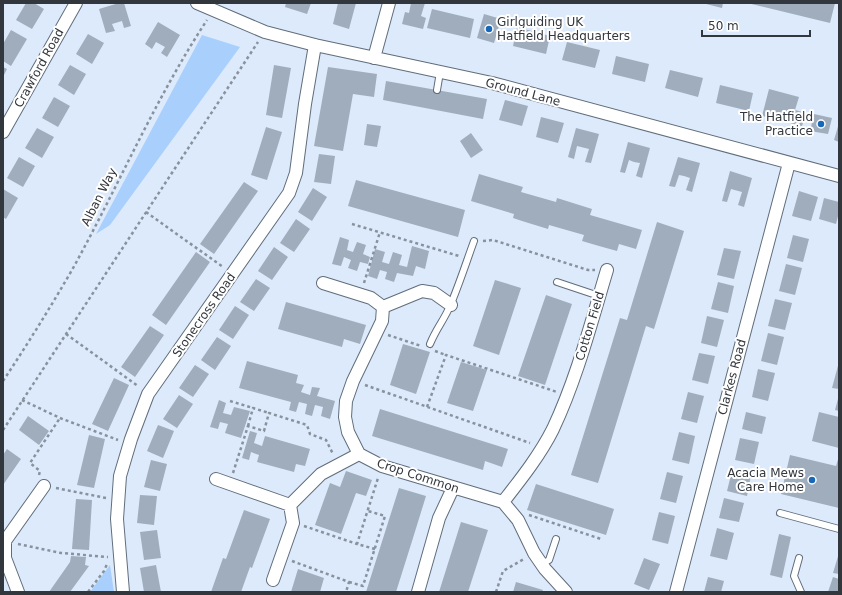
<svg xmlns="http://www.w3.org/2000/svg" width="842" height="595" font-family="'DejaVu Sans',sans-serif">
  <style>
    .green { fill: #a9d0fd }
    .building { fill: #a0adbd }
    .lines { fill: none; stroke-linecap: round; stroke-linejoin: round }
    .lane-casing { stroke: #606d7b; stroke-width: 8 }
    .street-casing { stroke: #606d7b; stroke-width: 14 }
    .path { stroke: #88929d; stroke-width: 2.5; stroke-dasharray: 3 3; stroke-linecap: butt }
    .lane { stroke: #fff; stroke-width: 6 }
    .street { stroke: #fff; stroke-width: 12 }
    .poi-dot { fill: #1868b7; stroke: #fff; stroke-width: 1.5 }
    .labels { text-anchor: middle; dominant-baseline: central; stroke-width: 4; stroke-linejoin: round; paint-order: stroke }
    .poi-label { font-size: 12px; fill: #32373d; stroke: #fff; text-anchor: end }
    .street-label { font-size: 12px; fill: #32373d; stroke: #fff }
  </style>
  <rect width="100%" height="100%" fill="#dceafb"/>
  <path class="green" d="M202 35 240 47 110 225 96 234Z
    M110 565 114 592H90Z"/>
  <path class="building" d="M26 3H34L44 9 32 29 16 20Z
    M119 3H124L131 26 124 28 122 21 112 24 115 31 106 33 99 9Z
    M286 3H311L307 14 285 7Z
    M338 3H356L349 29 333 24Z
    M411 3H425L421 16 426 18 423 29 402 24 405 12 409 13Z
    M702 3H723L722 8Z
    M747 3H835L830 23Z
    M432 9 474 19 470 38 427 28Z
    M484 14 501 19 494 43 477 38Z
    M158 22 180 35 167 57 161 53 165 47 156 42 152 49 145 44Z
    M517 27 550 36 546 54 513 46Z
    M11 30 27 39 11 66 3 61V44Z
    M88 34 104 43 92 64 76 54Z
    M567 42 600 50 595 68 562 60Z
    M616 56 649 64 645 82 612 74Z
    M70 65 86 74 74 95 58 85Z
    M274 65 291 68 282 118 266 115Z
    M3 67 7 69 3 77Z
    M328 67 377 74 374 97 353 94 343 151 314 146Z
    M670 70 703 78 698 97 665 88Z
    M386 81 487 99 483 119 383 100Z
    M720 85 753 93 749 111 716 103Z
    M769 89 799 97 795 110 806 113 802 126 762 116Z
    M54 97 70 106 58 127 42 118Z
    M505 100 528 106 522 126 499 120Z
    M814 114 832 118 828 134 810 131Z
    M541 117 564 123 558 143 536 137Z
    M839 123V142L834 140Z
    M367 124 381 126 377 147 364 145Z
    M266 127 282 132 267 180 251 175Z
    M37 128 54 137 42 158 25 148Z
    M576 128 599 134 591 163 585 162 589 149 577 146 574 159 568 157Z
    M471 133 483 150 471 158 460 141Z
    M628 142 650 148 642 178 636 176 640 163 634 162 629 160 625 173 620 172Z
    M319 154 335 156 331 184 314 182Z
    M19 157 35 166 23 187 7 178Z
    M678 157 700 163 692 192 686 190 690 178 684 176 679 175 675 187 669 186Z
    M730 171 752 178 744 207 738 205 742 192 731 189 727 202 722 201Z
    M479 174 523 187 521 192 556 202 557 198 592 209 590 215 642 230 636 249 619 244 617 251 599 246 582 241 584 235 549 225 548 229 522 221 513 218 514 214 471 201Z
    M356 180 465 210 458 237 348 206Z
    M244 182 258 191 214 254 200 244Z
    M313 188 327 197 312 221 298 212Z
    M3 189 18 198 6 219 3 217Z
    M799 191 818 197 811 221 792 216Z
    M824 198 839 202V212L836 224 819 219Z
    M296 219 310 229 294 252 280 243Z
    M657 222 684 231 654 329 646 326 598 483 571 475 620 318 627 320Z
    M793 235 809 239 803 262 787 258Z
    M340 237 349 240 347 250 353 252 357 242 366 245 363 254 370 257 368 264 360 262 357 271 348 268 351 260 344 257 341 266 332 264Z
    M412 246 429 251 425 269 416 266 413 276 397 273 394 282 385 279 387 272 380 270 377 279 368 276 375 249 385 252 382 262 389 264 393 252 402 255 399 265 407 267Z
    M274 247 288 257 272 280 258 271Z
    M724 248 741 251 734 279 717 275Z
    M196 252 210 262 166 325 152 315Z
    M786 264 802 268 795 295 779 291Z
    M256 279 270 288 254 311 240 302Z
    M495 280 521 288 499 355 473 346Z
    M718 282 734 286 728 313 711 309Z
    M546 295 572 304 545 385 518 376Z
    M775 299 792 303 785 330 768 326Z
    M286 302 366 325 360 344 344 339 342 347 278 329Z
    M235 306 249 315 233 339 219 330Z
    M707 316 724 320 717 347 701 343Z
    M150 326 164 335 135 377 121 367Z
    M768 333 784 337 777 365 761 361Z
    M217 337 231 346 215 370 201 360Z
    M403 344 430 352 416 394 390 385Z
    M699 353 715 356 708 384 692 380Z
    M247 361 298 375 296 383 304 385 301 392 310 395 312 387 320 388 317 396 335 401 330 419 321 416 323 407 315 405 312 416 305 414 307 404 299 402 296 412 289 410 291 402 239 388Z
    M461 362 487 370 473 411 447 403Z
    M839 362V389L832 388Z
    M195 365 209 374 193 397 179 388Z
    M758 369 775 373 768 401 752 397Z
    M114 378 129 385 108 431 92 424Z
    M688 392 704 396 697 423 681 419Z
    M179 395 193 404 177 428 163 419Z
    M839 395V411L835 410Z
    M219 400 226 403 223 413 231 415 234 407 250 411 241 438 225 433 228 424 220 422 218 429 210 427Z
    M380 409 508 449 502 467 485 461 483 470 372 436Z
    M746 412 766 417 762 434 742 429Z
    M819 412 839 417V448L812 441Z
    M28 416 49 431 39 445 19 430Z
    M158 425 174 431 163 458 147 451Z
    M250 431 257 433 254 443 262 446 265 436 310 449 305 466 296 464 294 472 257 462 259 455 251 452 249 460 242 458Z
    M679 432 695 436 689 464 672 460Z
    M89 435 105 439 94 488 77 485Z
    M740 438 759 442 754 464 735 460Z
    M7 449 21 459 3 485V455Z
    M790 455 836 466 839 456V508L781 494Z
    M151 460 167 464 160 491 144 487Z
    M346 471 372 480 366 496 356 493 341 534 315 525 330 483 340 487Z
    M732 471 751 475 747 496 727 491Z
    M667 472 683 476 676 503 660 499Z
    M536 484 614 509 606 535 527 510Z
    M399 488 426 496 413 538 396 592H366Z
    M140 495 157 496 154 525 137 523Z
    M724 498 744 503 739 522 719 518Z
    M76 499 92 500 89 550 72 549Z
    M244 510 270 519 252 568 250 567 241 592H211L223 558 226 559Z
    M659 512 675 516 668 544 652 540Z
    M461 522 488 530 468 592H439Z
    M717 528 734 533 727 560 710 556Z
    M157 530 161 558 144 560 140 532Z
    M779 534 791 537 782 578 770 575Z
    M839 553V574L833 573Z
    M71 556 86 557 85 565 89 566 70 592H49L70 562Z
    M644 558 660 564 649 590 634 584Z
    M156 565 161 592H144L140 568Z
    M298 569 324 578 320 592H291Z
    M708 577 724 581 721 592H704Z
    M833 577 839 579V592H828Z
    M516 582 543 590 542 592H513Z"/>
  <g class="lines">
    <g class="lane-casing">
      <path id="lane" d="M437 90 440 72
        M557 282 599 296
        M430 344C436 329 444 320 450 306 459 285 466 263 474 241
        M780 513 839 529
        M799 558 794 576 801 592
        M542 564 549 560 556 539"/>
    </g>
    <g class="street-casing">
      <path id="street" d="M197 3 265 32 315 45 492 83 839 176
        M374 58 389 3
        M3 132 76 3
        M323 283 371 298 383 307
        M451 305 434 293 422 291 383 307 382 321 353 381 346 401 345 417 348 432 359 454 382 466 503 502 518 520 534 553 545 569 566 592
        M216 479 290 505
        M503 502C521 479 540 455 553 429 577 378 591 323 607 270
        M273 580 293 523 290 505 321 474 359 454
        M18 592 5 558V541L44 486
        M123 592 117 519 120 476 131 439 148 394 289 193 296 173 305 104 315 45
        M418 592 439 518 453 488
        M676 592 789 163"/>
    </g>
    <path class="path" d="M146 212 223 267
      M352 224 459 256
      M483 241 493 240 588 270H595
      M364 283 380 232
      M66 334 138 386
      M388 335 421 346
      M435 351 446 355
      M3 381C27 345 50 308 72 270 118 187 155 99 207 20
      M365 385 530 443
      M22 400 60 418 118 440
      M230 401 253 408
      M427 407 446 355 557 392
      M248 426 253 408 269 413
      M3 430 258 42
      M233 473 248 426 264 431 269 413 307 425 310 434 326 440 333 454
      M39 475 40 471 30 463 60 418
      M56 488 106 498
      M529 515 601 539
      M304 526 357 544
      M18 544 61 553 108 557
      M375 549 357 544 378 478
      M292 561 349 582 346 592
      M349 582 363 586 385 516 368 511
      M88 592 104 571 107 564
      M496 592 503 571 524 559"/>
    <use href="#lane" class="lane"/>
    <use href="#street" class="street"/>
  </g>
  <g class="poi-dot">
    <circle cx="489" cy="29" r="4"/>
    <circle cx="821" cy="124" r="4"/>
    <circle cx="812" cy="480" r="4"/>
  </g>
  <g class="labels">
    <g class="poi-label">
      <text x="497" y="22" text-anchor="start">Girlguiding UK<tspan x="497" dy="14">Hatfield Headquarters</tspan></text>
      <text x="813" y="117">The Hatfield<tspan x="813" dy="14">Practice</tspan></text>
      <text x="804" y="473">Acacia Mews<tspan x="804" dy="14">Care Home</tspan></text>
    </g>
    <g class="street-label">
      <text transform="translate(39 68) rotate(-61)">Crawford Road</text>
      <text transform="translate(523 92) rotate(15)">Ground Lane</text>
      <text transform="translate(99 197) rotate(-63)">Alban Way</text>
      <text transform="translate(204 315) rotate(-55)">Stonecross Road</text>
      <text transform="translate(590 326) rotate(-73)">Cotton Field</text>
      <text transform="translate(732 377) rotate(-75)">Clarkes Road</text>
      <text transform="translate(418 476) rotate(18)">Crop Common</text>
    </g>
  </g>
  <rect width="842" height="595" fill="none" stroke="#32373d" stroke-width="8"/>
  <path d="M702 30v6h108v-6" fill="none" stroke="#32373d" stroke-width="2"/>
  <text x="708" y="30" font-size="12" fill="#32373d" stroke="#ffffff" stroke-width="3" paint-order="stroke">50 m</text>
</svg>
